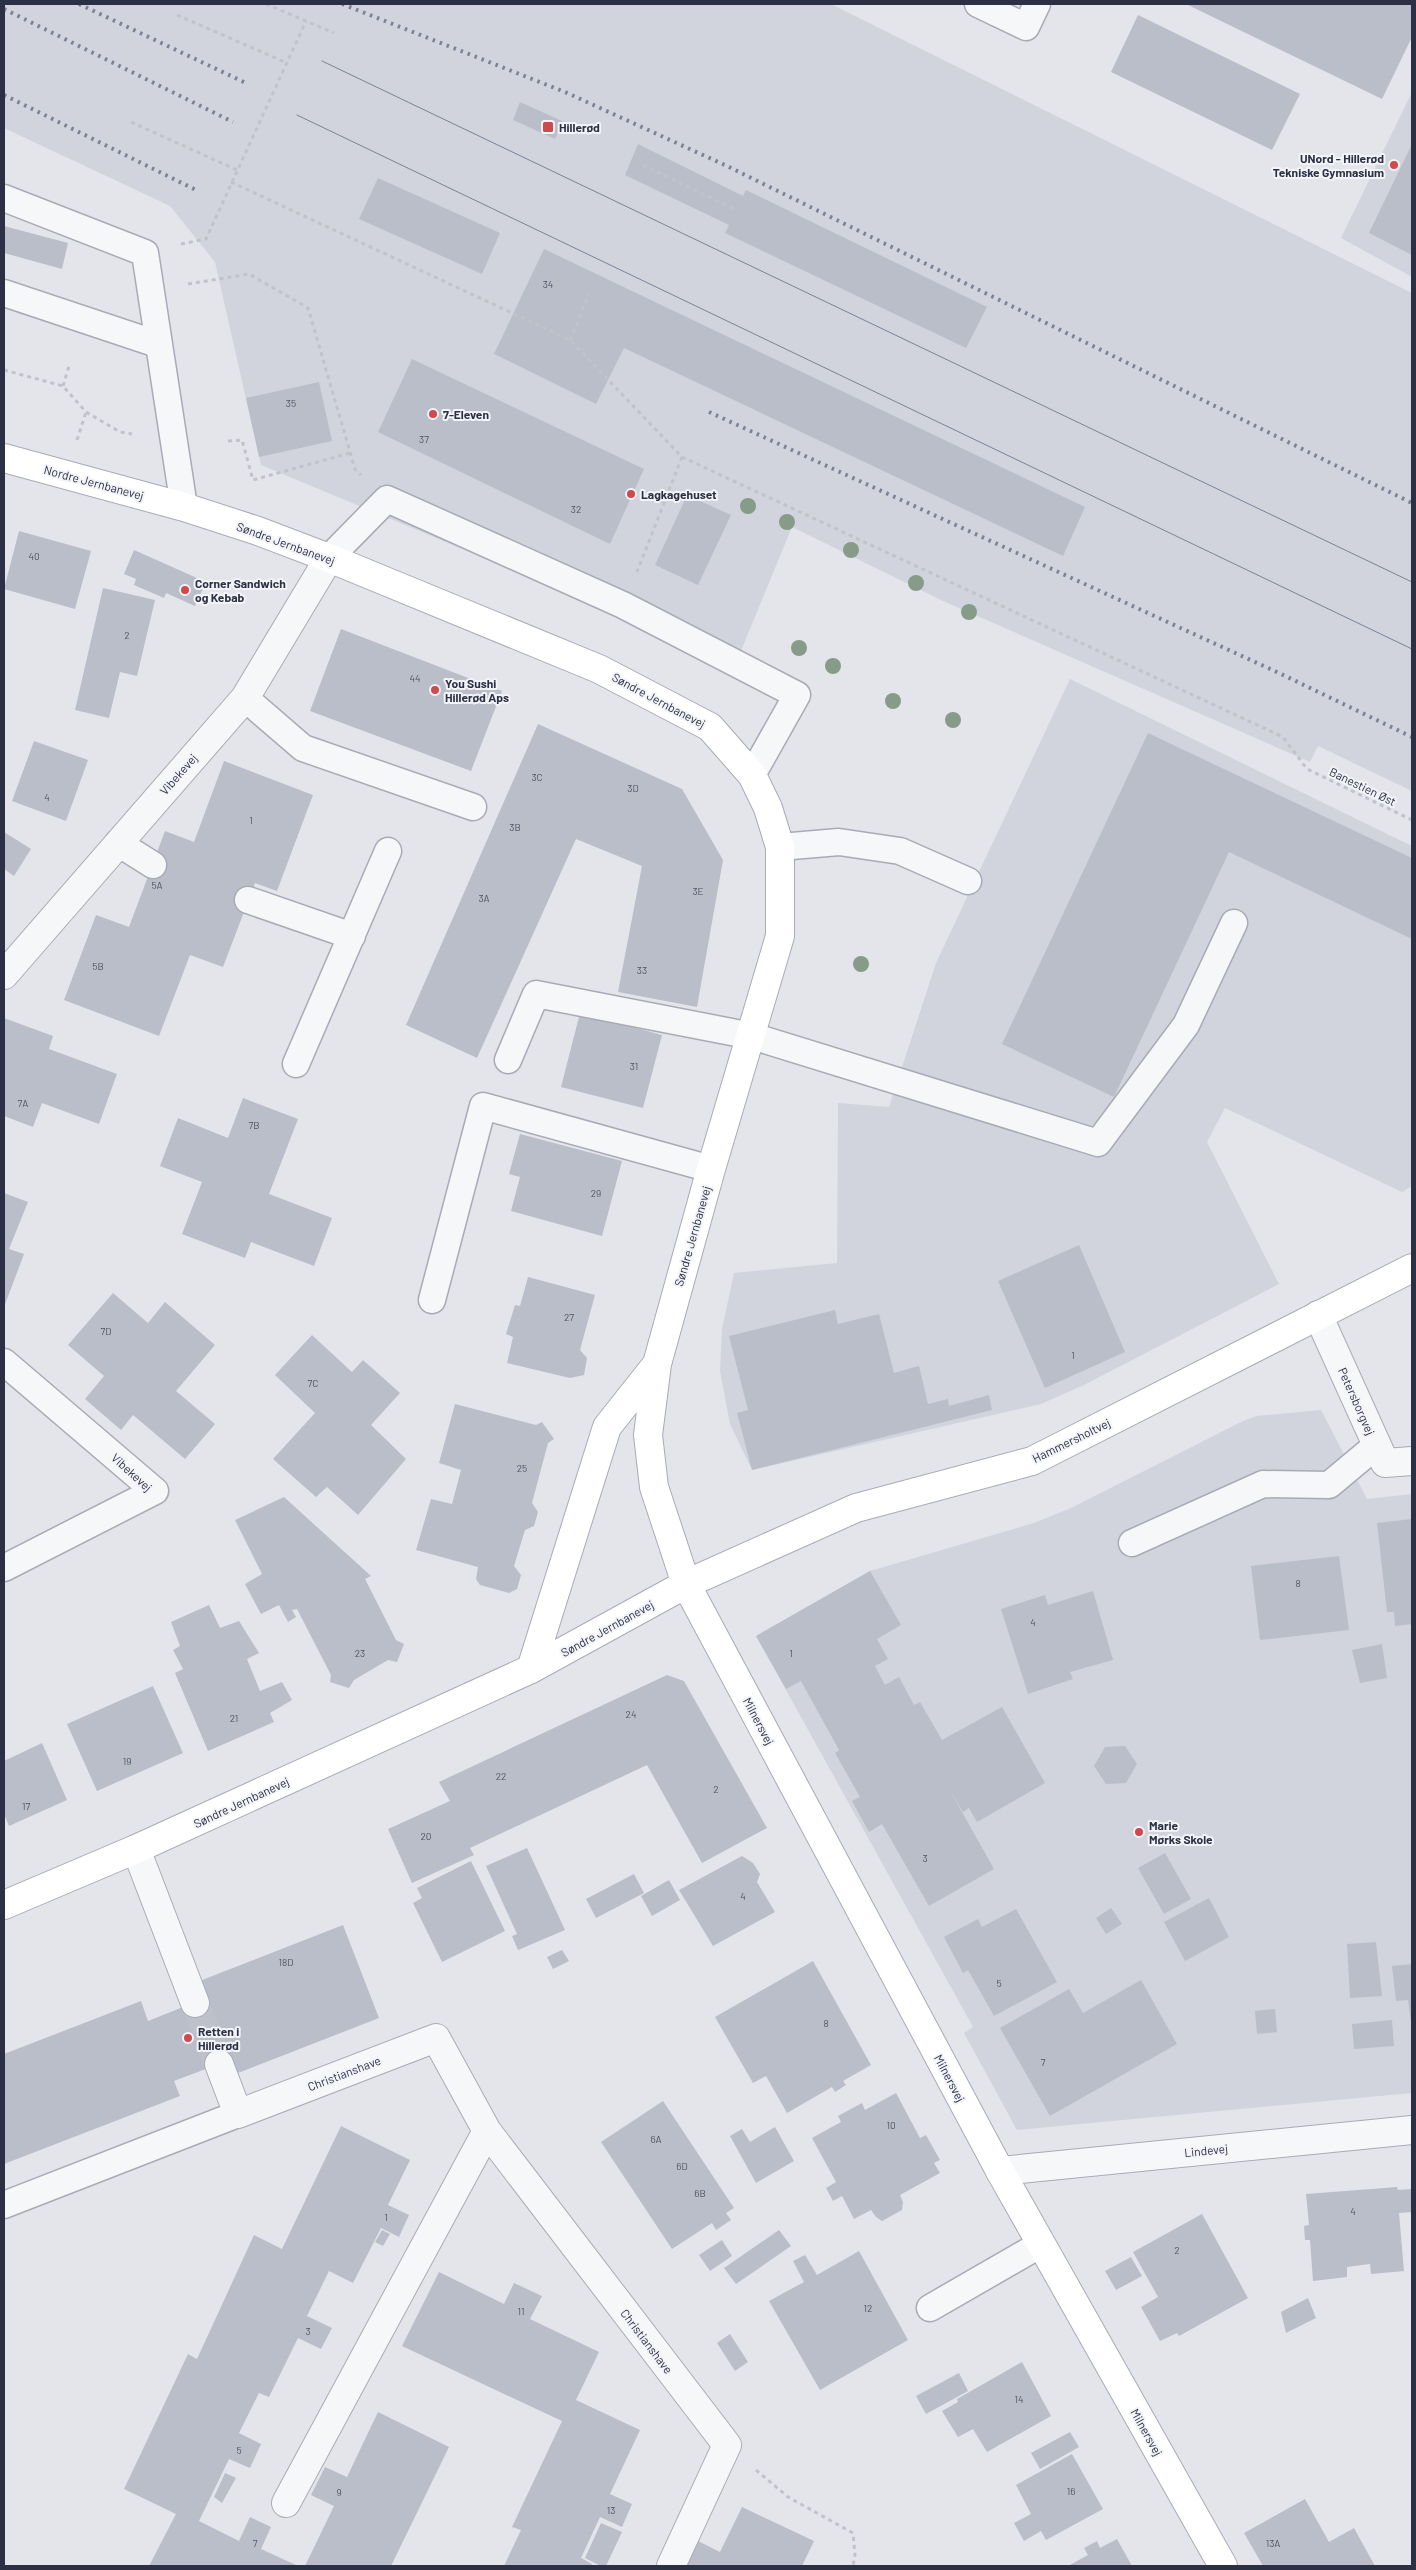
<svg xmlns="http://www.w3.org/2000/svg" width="1416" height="2570" font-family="Barlow,sans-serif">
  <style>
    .built { fill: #d1d4dd }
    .building { fill: #babec9 }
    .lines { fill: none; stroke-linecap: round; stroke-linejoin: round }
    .street-tunnel { stroke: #bec1ca; stroke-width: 28; stroke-dasharray: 28 14; stroke-linecap: butt }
    .lane-casing { stroke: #a8abb6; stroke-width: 29 }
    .street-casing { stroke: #a8abb6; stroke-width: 30 }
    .secondary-casing { stroke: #a8abb6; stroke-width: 30 }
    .path { stroke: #c1c3ca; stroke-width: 3; stroke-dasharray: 4 4; stroke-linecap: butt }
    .lane { stroke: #f6f7f9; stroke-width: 26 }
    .street { stroke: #f6f7f9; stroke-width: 28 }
    .secondary { stroke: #fff; stroke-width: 28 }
    .tram { stroke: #7c8295; stroke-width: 1 }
    .rail { stroke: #7c8295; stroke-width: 4; stroke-dasharray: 2.5 5; stroke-linecap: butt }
    .tree { fill: #869c89 }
    .poi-dot { fill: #d0494c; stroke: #f3f4f8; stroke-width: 2 }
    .labels { text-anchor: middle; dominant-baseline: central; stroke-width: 4; stroke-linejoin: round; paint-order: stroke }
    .number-label { font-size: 10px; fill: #4f5465 }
    .poi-label { font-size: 12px; font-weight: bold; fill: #2b3044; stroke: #f3f4f8; text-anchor: start }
    .street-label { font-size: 12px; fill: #2b3044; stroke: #f3f4f8 }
  </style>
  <rect width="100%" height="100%" fill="#e3e5eb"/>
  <path class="built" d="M4 4H831L1412 293V791L1318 746 1310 762 941 600 792 527 736 663 261 465 215 262 170 206 4 128Z
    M1412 92V277L1341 238Z
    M1070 679 1412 846V1186L1402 1192 1225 1108 1207 1142 1279 1284 1084 1385 1041 1404 752 1470 730 1424 720 1371 722 1329 734 1273 837 1263 838 1103 889 1107 936 963Z
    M1321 1410 1367 1499 1412 1494V2093L1017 2130 964 2033 973 2027 756 1636 870 1571 1034 1523 1071 1508 1241 1422 1256 1416Z"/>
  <path class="building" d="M1186 4H1412V37L1382 99Z
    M1138 15 1300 94 1272 150 1111 72Z
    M520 102 562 121 555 139 513 120Z
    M638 144 743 196 746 190 987 307 966 348 725 233 729 225 625 175Z
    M1412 144V255L1369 233Z
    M378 178 500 233 482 274 359 219Z
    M4 226 68 243 62 269 4 253Z
    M544 249 1085 507 1063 556 624 348 596 404 494 354Z
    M412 359 644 469 610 544 378 432Z
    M319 382 332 441 259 457 246 398Z
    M687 495 731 515 698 585 655 565Z
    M19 531 91 551 75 609 4 589Z
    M134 550 206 582 195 606 166 593 164 598 134 585 136 579 124 574Z
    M103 588 155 600 137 676 120 672 109 718 75 710Z
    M341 629 502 691 471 771 310 711Z
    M538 724 682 789 723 860 697 1007 618 992 642 866 576 839 477 1058 406 1025Z
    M1148 733 1412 858V939L1229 852 1114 1097 1002 1044Z
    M34 741 88 760 66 821 12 801Z
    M224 761 313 795 277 891 255 883 223 967 190 955 159 1036 64 1000 96 915 129 927 165 831 194 842Z
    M4 832 31 849 14 876 4 869Z
    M580 1013 662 1035 643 1108 561 1087Z
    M4 1018 53 1036 49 1049 117 1074 99 1124 42 1103 33 1127 4 1116Z
    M243 1098 298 1119 269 1194 332 1218 314 1266 251 1242 245 1258 182 1234 202 1182 160 1166 178 1118 228 1138Z
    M520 1134 622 1161 602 1236 511 1211 520 1177 509 1174Z
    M4 1193 28 1202 9 1249 24 1254 4 1307Z
    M1079 1245 1125 1352 1045 1388 998 1281Z
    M528 1277 595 1295 580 1350 587 1358 584 1375 570 1378 507 1363 513 1337 506 1334 515 1305 520 1306Z
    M113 1293 148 1323 165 1302 215 1345 176 1391 215 1424 185 1459 133 1415 121 1430 85 1399 104 1376 68 1345Z
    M835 1310 838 1324 879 1314 894 1373 919 1366 928 1404 948 1399 949 1406 989 1395 992 1410 752 1470 737 1413 748 1410 729 1336Z
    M312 1335 352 1372 363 1360 400 1393 371 1425 406 1459 358 1515 327 1487 316 1497 273 1459 315 1413 275 1375Z
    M455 1404 536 1425 542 1422 554 1439 548 1443 532 1503 538 1512 534 1526 525 1530 514 1566 521 1575 517 1589 509 1593 480 1585 476 1579 478 1567 416 1550 431 1499 452 1504 461 1470 439 1463Z
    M284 1497 371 1576 365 1579 396 1640 404 1644 397 1662 388 1660 354 1680 349 1688 330 1682 331 1675 297 1609 292 1610 296 1617 288 1622 279 1605 261 1614 245 1584 262 1574 235 1520Z
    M1412 1519V1624L1395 1626 1394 1612H1387L1377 1523Z
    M1339 1556 1349 1630 1260 1640 1251 1566Z
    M870 1571 901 1625 877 1639 888 1659 875 1666 885 1685 899 1677 914 1705 920 1702 942 1740 1002 1707 1045 1783 977 1822 969 1808 963 1812 948 1787 994 1869 929 1906 882 1824 869 1832 852 1801 860 1797 835 1753 839 1750 801 1681 786 1689 756 1636Z
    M1093 1591 1113 1660 1070 1672 1073 1679 1028 1694 1001 1609 1045 1595 1048 1605Z
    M209 1605 220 1628 239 1621 259 1653 247 1659 260 1691 282 1682 292 1700 270 1713 274 1722 208 1751 175 1673 183 1669 173 1650 180 1646 171 1622Z
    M1382 1644 1387 1678 1360 1683 1352 1650Z
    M667 1675 684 1681 767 1828 702 1863 647 1765 470 1848 474 1855 412 1883 388 1829 450 1801 439 1782Z
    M153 1686 183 1753 97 1791 67 1724Z
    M42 1743 67 1800 9 1826 4 1814V1761Z
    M1125 1746 1137 1764 1126 1783 1106 1784 1094 1766 1105 1747Z
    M527 1848 565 1930 518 1950 512 1936 517 1934 486 1866Z
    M1165 1853 1191 1899 1164 1914 1138 1868Z
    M742 1856 753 1863 760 1874 757 1882 775 1912 713 1946 679 1890Z
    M471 1861 505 1931 442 1962 413 1903 422 1898 417 1888Z
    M634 1874 644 1893 596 1918 586 1899Z
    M669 1880 680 1900 652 1916 641 1896Z
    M1209 1898 1229 1937 1185 1961 1164 1922Z
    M1111 1908 1122 1924 1106 1934 1096 1918Z
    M1016 1909 1057 1982 994 2016 968 1970 963 1973 944 1937 978 1919 982 1927Z
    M343 1925 379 2018 233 2075 219 2064 174 2081 180 2096 4 2164V2054L141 2001 148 2021 203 1999 197 1982Z
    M1376 1942 1382 1996 1350 1998 1347 1944Z
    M562 1950 569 1961 553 1969 547 1957Z
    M813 1961 871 2065 843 2081 846 2085 835 2092 832 2087 787 2113 766 2076 753 2083 715 2017Z
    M1412 1964V2022H1411L1408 2000 1396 2001 1392 1966Z
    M1141 1980 1177 2044 1050 2116 1000 2028 1069 1989 1083 2013Z
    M1275 2009 1277 2032 1257 2034 1255 2011Z
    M1392 2020 1394 2046 1354 2049 1352 2024Z
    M896 2093 920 2138 926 2135 940 2160 934 2163 940 2173 900 2195 903 2202 902 2210 882 2221 876 2217 871 2210 854 2219 842 2196 833 2201 826 2188 836 2182 812 2138 841 2122 838 2116 862 2103 865 2110Z
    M663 2101 734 2208 726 2213 731 2220 716 2230 712 2223 672 2249 601 2142Z
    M341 2126 410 2160 388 2205 409 2215 399 2237 381 2228 353 2283 329 2271 307 2316 332 2328 321 2349 298 2338 269 2397 259 2393 239 2433 261 2444 250 2468 229 2459 199 2521 239 2541 250 2517 271 2527 261 2549 298 2566H149L176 2514 124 2489 188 2354 197 2359 254 2235 282 2249Z
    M775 2127 794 2161 756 2183 730 2136 742 2129 750 2142Z
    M1397 2187 1398 2190 1412 2189V2212L1399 2213 1404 2271 1371 2274 1370 2264 1347 2267V2277L1313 2281 1310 2240H1305L1304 2226 1309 2225 1306 2194Z
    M1202 2214 1248 2298 1179 2336 1177 2333 1160 2341 1141 2307 1158 2297 1133 2252Z
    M382 2230 390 2234 383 2246 375 2242Z
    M779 2230 791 2246 736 2284 724 2268Z
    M722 2240 732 2256 710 2271 699 2255Z
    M859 2251 908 2340 820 2390 769 2301 804 2282 793 2261 805 2255 817 2275Z
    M1131 2257 1142 2276 1116 2290 1105 2271Z
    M439 2272 504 2304 514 2283 542 2296 530 2319 599 2352 576 2400 640 2430 610 2494 632 2504 622 2527 600 2517 581 2558 592 2564 591 2566H504L521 2530 512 2527 562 2421 402 2346Z
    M1308 2298 1316 2318 1286 2333 1281 2312Z
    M730 2334 748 2362 735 2371 717 2343Z
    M1022 2362 1051 2416 987 2452 973 2429 958 2437 942 2411 958 2402 957 2399Z
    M959 2373 968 2391 926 2414 916 2396Z
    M378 2412 449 2447 391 2566H305L334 2506 311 2495 325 2467 347 2477Z
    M1070 2432 1079 2447 1040 2469 1031 2453Z
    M1072 2454 1103 2509 1046 2540 1041 2531 1024 2541 1014 2523 1031 2514 1016 2485Z
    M225 2473 236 2478 222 2503 214 2497Z
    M1305 2499 1329 2542 1354 2528 1375 2566H1263L1244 2533Z
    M742 2507 814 2541 802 2566 687 2565 698 2541 720 2552Z
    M601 2523 622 2532 606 2566H601L585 2558Z
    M1117 2539 1132 2566H1068L1088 2555 1084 2548 1097 2541 1100 2548Z"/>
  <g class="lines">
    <path class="street-tunnel" d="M195 2003 219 2064"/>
    <g class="lane-casing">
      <path id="lane" d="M978 4 1026 27 1037 4
        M4 198 145 253 184 507
        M4 293 157 344
        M329 558 387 499 623 605 797 695 752 775
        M245 698 303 748 473 807
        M118 843 153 865
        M780 847 839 842 900 851 968 881
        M248 900 352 936
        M508 1060 536 994 752 1036 1098 1143 1186 1025 1234 923
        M296 1064 388 851
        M432 1300 483 1106 711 1169
        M4 1362 155 1491 4 1568
        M1132 1543 1263 1484 1329 1485 1377 1445
        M4 2205 238 2114
        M930 2308 1041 2244"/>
    </g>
    <g class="street-casing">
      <path id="street" d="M4 975 245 698 329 558
        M1318 1315 1385 1463 1412 1461
        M136 1849 195 2003
        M219 2064 238 2114 436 2038 487 2131 727 2445 671 2566
        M1000 2171 1412 2130
        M286 2503 487 2131"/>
    </g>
    <g class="secondary-casing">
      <path id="secondary" d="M4 458 184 507 258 531 329 558 599 669 710 727 752 775 768 808 780 847V936L711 1169 657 1364 648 1435 654 1487 686 1584 1000 2171 1223 2566
        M531 1669 607 1427 657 1364
        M4 1905 136 1849 531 1669 686 1584 856 1508 1032 1461 1412 1268"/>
    </g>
    <path class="path" d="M266 4 334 33
      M177 15 287 63
      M131 122 237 170
      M643 165 736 210
      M231 182 570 340 682 457 637 572
      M181 244 206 239 306 21
      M188 284 249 274 308 308 355 469 361 475
      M570 340 589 294
      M4 370 63 386 86 412 120 432 132 434
      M63 386 69 366
      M77 440 86 412
      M228 441 242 440 253 480 350 453
      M682 457 1283 737 1307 769 1412 820
      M756 2470 788 2497 853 2533 855 2555 853 2566"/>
    <use href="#lane" class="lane"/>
    <use href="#street" class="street"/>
    <use href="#secondary" class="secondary"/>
    <path class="tram" d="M322 61 1412 582
      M297 115 1412 649"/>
    <path class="rail" d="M79 4 248 84
      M342 4 565 92 727 166 1412 503
      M4 9 233 122
      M4 95 196 190
      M709 412 1279 673 1412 737"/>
  </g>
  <g class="tree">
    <circle cx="748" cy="506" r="8"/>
    <circle cx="787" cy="522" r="8"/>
    <circle cx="851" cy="550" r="8"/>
    <circle cx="916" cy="583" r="8"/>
    <circle cx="969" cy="612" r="8"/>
    <circle cx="799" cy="648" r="8"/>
    <circle cx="833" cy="666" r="8"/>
    <circle cx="893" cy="701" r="8"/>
    <circle cx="953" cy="720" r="8"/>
    <circle cx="861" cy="964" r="8"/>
  </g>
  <g class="poi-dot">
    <rect x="542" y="121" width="12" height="12" rx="2.5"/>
    <circle cx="1394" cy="165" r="5"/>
    <circle cx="433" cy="414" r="5"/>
    <circle cx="631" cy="494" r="5"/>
    <circle cx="185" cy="590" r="5"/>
    <circle cx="435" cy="690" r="5"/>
    <circle cx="1139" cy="1832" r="5"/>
    <circle cx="188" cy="2038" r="5"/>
  </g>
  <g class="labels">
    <g class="number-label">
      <text x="548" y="284">34</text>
      <text x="291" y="403">35</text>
      <text x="424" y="439">37</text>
      <text x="576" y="509">32</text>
      <text x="34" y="556">40</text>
      <text x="127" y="635">2</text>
      <text x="415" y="678">44</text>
      <text x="537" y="777">3C</text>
      <text x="633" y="788">3D</text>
      <text x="47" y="797">4</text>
      <text x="251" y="820">1</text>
      <text x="515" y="827">3B</text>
      <text x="157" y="885">5A</text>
      <text x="698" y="891">3E</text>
      <text x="484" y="898">3A</text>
      <text x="98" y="966">5B</text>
      <text x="642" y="970">33</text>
      <text x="634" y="1066">31</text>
      <text x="23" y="1103">7A</text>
      <text x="254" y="1125">7B</text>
      <text x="596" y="1193">29</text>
      <text x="569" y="1317">27</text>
      <text x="106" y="1331">7D</text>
      <text x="1073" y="1355">1</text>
      <text x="313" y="1383">7C</text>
      <text x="522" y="1468">25</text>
      <text x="1298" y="1583">8</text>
      <text x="1033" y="1622">4</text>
      <text x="360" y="1653">23</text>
      <text x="791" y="1653">1</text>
      <text x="631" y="1714">24</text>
      <text x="234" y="1718">21</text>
      <text x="127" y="1761">19</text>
      <text x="501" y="1776">22</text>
      <text x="716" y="1789">2</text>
      <text x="26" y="1806">17</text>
      <text x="426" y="1836">20</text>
      <text x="925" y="1858">3</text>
      <text x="743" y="1896">4</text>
      <text x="286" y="1962">18D</text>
      <text x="999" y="1983">5</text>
      <text x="826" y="2023">8</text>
      <text x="1043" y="2062">7</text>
      <text x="891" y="2125">10</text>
      <text x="656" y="2139">6A</text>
      <text x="682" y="2166">6D</text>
      <text x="700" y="2193">6B</text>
      <text x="1353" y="2211">4</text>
      <text x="386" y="2217">1</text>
      <text x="1177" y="2250">2</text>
      <text x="868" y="2308">12</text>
      <text x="521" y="2311">11</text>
      <text x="308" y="2331">3</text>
      <text x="1019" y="2399">14</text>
      <text x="239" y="2450">5</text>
      <text x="1071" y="2491">16</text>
      <text x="339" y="2492">9</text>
      <text x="611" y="2510">13</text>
      <text x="255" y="2543">7</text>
      <text x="1273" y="2543">13A</text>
    </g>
    <g class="poi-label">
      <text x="559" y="127">Hillerød</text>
      <text x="1384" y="158" text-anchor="end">UNord - Hillerød<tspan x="1384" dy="14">Tekniske Gymnasium</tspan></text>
      <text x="443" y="414">7-Eleven</text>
      <text x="641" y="494">Lagkagehuset</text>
      <text x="195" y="583">Corner Sandwich<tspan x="195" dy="14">og Kebab</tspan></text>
      <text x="445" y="683">You Sushi<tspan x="445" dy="14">Hillerød Aps</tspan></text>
      <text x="1149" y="1825">Marie<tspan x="1149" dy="14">Mørks Skole</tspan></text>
      <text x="198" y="2031">Retten i<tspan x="198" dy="14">Hillerød</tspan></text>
    </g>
    <g class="street-label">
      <text transform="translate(94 482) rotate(15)">Nordre Jernbanevej</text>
      <text transform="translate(286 543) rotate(20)">Søndre Jernbanevej</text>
      <text transform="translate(659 700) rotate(28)">Søndre Jernbanevej</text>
      <text transform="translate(178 774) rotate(-49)">Vibekevej</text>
      <text transform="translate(1363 786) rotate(26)">Banestien Øst</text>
      <text transform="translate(692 1236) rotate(-74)">Søndre Jernbanevej</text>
      <text transform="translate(1357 1401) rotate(66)">Petersborgvej</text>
      <text transform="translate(1071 1440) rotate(-26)">Hammersholtvej</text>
      <text transform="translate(132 1472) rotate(42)">Vibekevej</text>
      <text transform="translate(607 1628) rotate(-29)">Søndre Jernbanevej</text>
      <text transform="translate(759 1721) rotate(62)">Milnersvej</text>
      <text transform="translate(241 1802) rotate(-25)">Søndre Jernbanevej</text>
      <text transform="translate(344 2073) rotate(-21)">Christianshave</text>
      <text transform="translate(950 2078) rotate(62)">Milnersvej</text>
      <text transform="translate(1206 2150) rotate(-6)">Lindevej</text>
      <text transform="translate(647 2341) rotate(53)">Christianshave</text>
      <text transform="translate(1147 2432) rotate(61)">Milnersvej</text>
    </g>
  </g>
  <rect width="1416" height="2570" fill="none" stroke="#2b3044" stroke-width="10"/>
</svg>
